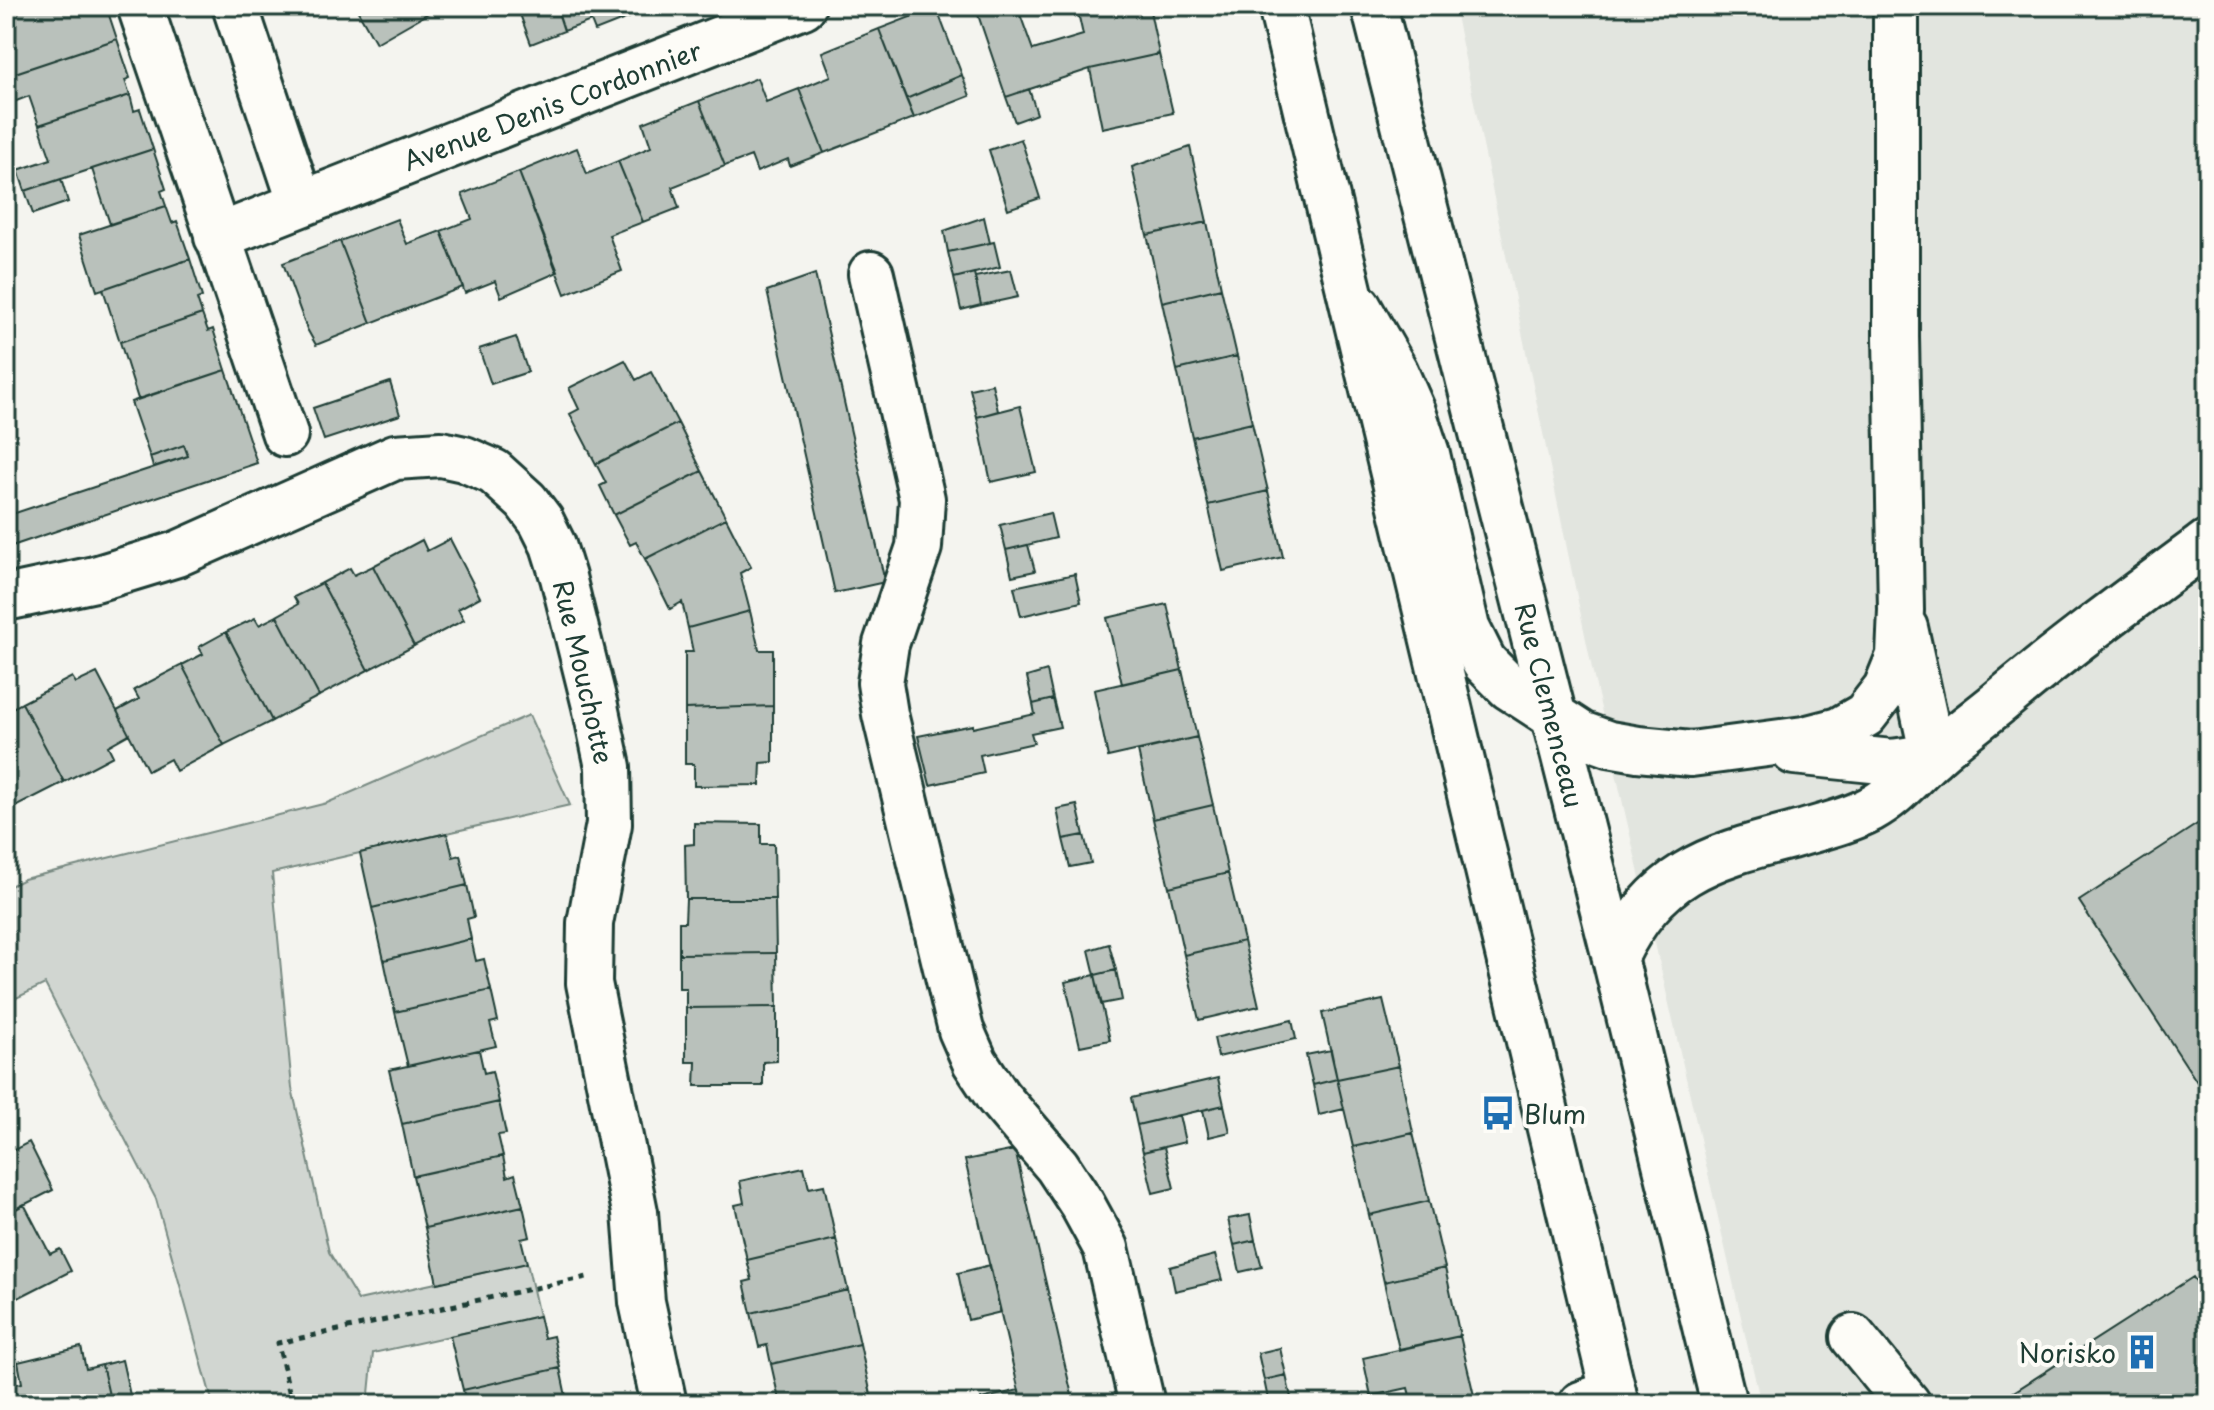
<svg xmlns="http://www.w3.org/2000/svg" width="2214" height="1410" font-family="'Playpen Sans',sans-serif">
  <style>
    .built { fill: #e2e5df }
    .green { fill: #d1d6d1; stroke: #788a82; stroke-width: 2 }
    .building { fill: #b9c1bb; stroke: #1f3d34; stroke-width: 2 }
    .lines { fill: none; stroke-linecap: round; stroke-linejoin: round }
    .minor-casing { stroke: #1f3d34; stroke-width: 50 }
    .major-casing { stroke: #1f3d34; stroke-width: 50 }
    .path { stroke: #1f3d34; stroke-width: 5; stroke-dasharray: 6 6; stroke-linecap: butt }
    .minor { stroke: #fdfcf7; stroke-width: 44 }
    .major { stroke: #fdfcf7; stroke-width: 44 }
    .labels { text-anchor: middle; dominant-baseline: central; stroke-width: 8; stroke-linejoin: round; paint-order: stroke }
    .street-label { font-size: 26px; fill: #1f3d34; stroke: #fdfcf7 }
    .poi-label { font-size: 26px; fill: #1f3d34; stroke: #fdfcf7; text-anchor: start }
  </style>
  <rect width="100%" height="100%" fill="#f4f4ef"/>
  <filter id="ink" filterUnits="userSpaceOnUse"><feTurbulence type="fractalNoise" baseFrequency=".0125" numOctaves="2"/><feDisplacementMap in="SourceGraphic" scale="16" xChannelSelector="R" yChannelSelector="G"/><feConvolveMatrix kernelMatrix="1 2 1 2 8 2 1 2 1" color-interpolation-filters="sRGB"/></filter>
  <g filter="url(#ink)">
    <path class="built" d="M1454 6H2208V1404H1761L1594 678Z"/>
    <path class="green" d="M529 715 570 805 272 873 292 1088 329 1252 358 1300 527 1263 539 1316 373 1353 368 1404H213L156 1199 45 984 6 1003V888L24 879 327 803Z"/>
    <path class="building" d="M6 6H106L117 39 6 76Z
      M355 6H429L432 11 376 43Z
      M517 6H556L564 31 531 44Z
      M556 6H658L595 31 591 21 564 31Z
      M975 6H1017L1033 50 1083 35 1077 8 1149 6 1159 54 1090 69 1006 97Z
      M936 7 962 75 906 99 879 29Z
      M879 29 914 118 824 153 799 89 831 76 822 52Z
      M117 39 130 78 125 80 130 95 39 125 29 96 6 105V76Z
      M1159 54 1173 113 1102 128 1090 69Z
      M962 75 970 96 914 118 906 99Z
      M757 78 766 102 799 89 824 153 790 166 788 159 757 172 751 156 725 166 699 101Z
      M1029 89 1037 114 1015 122 1006 97Z
      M130 95 134 111 140 109 153 149 25 191 18 170 51 159 39 125Z
      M699 101 725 166 672 187 679 208 643 222 618 161 651 147 643 123Z
      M1021 139 1040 198 1008 209 989 150Z
      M1190 147 1207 222 1147 235 1132 167Z
      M577 148 587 174 618 161 643 222 609 235 622 271 565 294 519 172Z
      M153 149 166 189 161 191 166 206 110 224 92 169Z
      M519 172 558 272 501 297 495 281 465 293 441 231 472 219 462 194Z
      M61 179 68 202 33 214 25 191Z
      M166 206 172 223 177 221 190 259 97 291 79 235Z
      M984 217 990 243 948 252 944 231Z
      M397 219 407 244 441 231 463 287 371 323 340 241Z
      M1207 222 1221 288 1162 302 1147 235Z
      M340 241 371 323 316 345 307 329 283 263Z
      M994 242 1000 267 954 278 948 252Z
      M190 259 202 297 197 299 202 314 120 342 103 289Z
      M1011 270 1018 297 981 305 975 277Z
      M974 273 981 305 961 310 954 278Z
      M815 274 885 582 835 593 767 291Z
      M1221 288 1237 356 1177 370 1162 302Z
      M202 314 208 331 213 329 226 370 138 399 120 342Z
      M516 337 528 372 491 384 479 349Z
      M1237 356 1252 423 1192 437 1177 370Z
      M625 360 636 380 651 372 678 423 596 464 570 414 579 409 569 388Z
      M226 370 257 463 6 548V516L188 456 184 445 150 457 131 402Z
      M390 382 400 415 324 440 313 408Z
      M992 384 998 411 977 417 970 389Z
      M1020 406 1036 472 991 482 977 417Z
      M678 423 702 471 614 515 600 486 606 483 596 464Z
      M1252 423 1268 491 1208 505 1192 437Z
      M184 445 188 456 153 467 150 457Z
      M702 471 726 518 645 559 636 542 630 545 614 515Z
      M1268 491 1283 557 1223 571 1208 505Z
      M1050 513 1056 538 1006 550 1000 525Z
      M726 518 751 567 740 573 750 611 688 628 682 602 670 609 645 559Z
      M450 539 480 597 458 609 464 620 414 646 373 566 422 540 427 551Z
      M1028 545 1035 571 1012 576 1006 550Z
      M373 566 414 646 368 670 322 583 350 568 354 575Z
      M1075 574 1081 602 1021 616 1014 587Z
      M322 583 368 670 319 696 277 616 298 604 294 597Z
      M1167 604 1182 670 1122 684 1107 618Z
      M750 611 759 650H773V706L685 709V652H693L688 628Z
      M277 616 319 696 272 721 226 632 255 618 259 625Z
      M226 632 272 721 224 745 182 665 203 654 199 647Z
      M182 665 224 745 176 771 170 759 148 771 117 711 139 699 134 690Z
      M1182 670 1197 737 1108 757 1094 690Z
      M1047 671 1053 699 1033 704 1027 677Z
      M97 673 129 734 108 746 113 756 64 782 22 703 72 677 76 683Z
      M1053 699 1060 727 1031 733 1034 743 980 755 984 773 930 785 918 736 973 725V728L1035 714 1033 704Z
      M22 703 64 782 15 807 8 796 6 798V711Z
      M773 706V762L761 763 760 785 694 786V764H685V709Z
      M1197 737 1213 805 1153 819 1138 751Z
      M1077 805 1084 835 1063 839 1057 809Z
      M1213 805 1228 873 1169 887 1153 819Z
      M2208 817V1099L2079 901Z
      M694 823 761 824V844H774L775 899H686L685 845 694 844Z
      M447 833 453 857 460 855 467 885 372 908 360 853Z
      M1084 835 1091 863 1070 867 1063 839Z
      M1228 873 1244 941 1184 955 1169 887Z
      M467 885 474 917 467 919 471 939 384 960 372 908Z
      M686 899H775L776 953 679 954V922H685Z
      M471 939 476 961 484 959 491 990 395 1012 384 960Z
      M1244 941 1259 1006 1199 1020 1184 955Z
      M1109 944 1116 970 1095 975 1089 950Z
      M776 953 777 1007 686 1008V988H679V954Z
      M1116 970 1122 1000 1101 1004 1095 975Z
      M1095 975 1110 1040 1080 1046 1065 982Z
      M491 990 498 1021 490 1023 496 1046 408 1066 395 1012Z
      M1383 1000 1399 1066 1337 1079 1322 1013Z
      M777 1007V1061L763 1062V1086H695L696 1062H686V1008Z
      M1292 1020 1296 1039 1218 1057 1214 1038Z
      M479 1050 484 1073 492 1071 499 1102 402 1124 389 1070Z
      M1331 1050 1337 1079 1313 1085 1306 1055Z
      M1399 1066 1413 1133 1353 1147 1337 1079Z
      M1218 1078 1224 1105 1137 1125 1131 1098Z
      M1337 1079 1344 1109 1319 1115 1313 1085Z
      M499 1102 506 1134 498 1135 503 1156 413 1176 402 1124Z
      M1224 1105 1230 1132 1209 1137 1203 1110Z
      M1179 1115 1185 1142 1143 1152 1137 1125Z
      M1413 1133 1429 1201 1369 1215 1353 1147Z
      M29 1142 53 1190 6 1214V1154Z
      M1164 1147 1174 1188 1153 1193 1143 1152Z
      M1015 1150 1074 1404H1022L988 1259 965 1160Z
      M503 1156 507 1177 515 1174 523 1206 425 1228 413 1176Z
      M804 1167 809 1188 824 1185 836 1239 747 1260 735 1205 744 1203 740 1181Z
      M1429 1201 1445 1268 1384 1282 1369 1215Z
      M24 1204 50 1254 60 1249 71 1271 6 1304V1214Z
      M523 1206 530 1237 521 1239 527 1263 437 1283 425 1228Z
      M1250 1215 1255 1240 1234 1245 1228 1219Z
      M836 1239 848 1290 751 1313 744 1282 752 1280 747 1260Z
      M1255 1240 1262 1267 1240 1272 1234 1245Z
      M1215 1255 1222 1280 1175 1291 1170 1267Z
      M990 1265 1001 1312 968 1320 958 1273Z
      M1445 1268 1460 1336 1399 1349 1384 1282Z
      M2193 1277 2208 1299V1404H1995Z
      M848 1290 860 1344 771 1364 767 1345 759 1347 751 1313Z
      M539 1316 544 1338 553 1336 560 1368 463 1390 450 1336Z
      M1460 1336 1476 1404H1412L1408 1388 1371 1396 1363 1358Z
      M860 1344 873 1404H780L771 1364Z
      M81 1347 86 1369 102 1365 111 1404H17L13 1385 22 1383 18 1362Z
      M1280 1348 1286 1375 1264 1380 1258 1353Z
      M122 1360 132 1404H111L102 1365Z
      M560 1368 567 1401 558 1404H466L463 1390Z
      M1286 1375 1292 1402 1269 1404 1264 1380Z
      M1019 1390 1022 1404H982L981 1399Z"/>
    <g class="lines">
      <g class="minor-casing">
        <path id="minor" d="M140 6 285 434
          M235 6 301 204 803 6
          M217 237 301 204
          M871 274 922 499 919 547 886 644 880 683 885 714 961 1030 975 1062 998 1097 1057 1166 1082 1204 1106 1248 1142 1404
          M1358 306 1395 371 1413 412 1427 454 1467 628 1484 662 1509 687 1581 734 1609 744 1638 749 1691 754 1804 739 1839 730 1865 715 1886 688 1899 656 1901 610 1896 337V6
          M6 598 95 579 177 554 395 457 441 454 464 459 494 472 526 501 541 521 553 545 563 577 595 706 608 767 609 824 590 923 589 983 635 1212 642 1302 664 1404
          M1794 752 1892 762 1933 756 1905 628
          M1615 958C1656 874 1705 858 1791 836 1818 828 1846 822 1871 809 1895 796 1911 776 1931 758 1951 739 1975 722 1997 704 2065 647 2136 595 2208 542
          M1853 1337 1908 1404
          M1581 1404 1613 1392"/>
      </g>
      <g class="major-casing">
        <path id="major" d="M1281 6 1616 1404
          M1374 6 1615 958 1724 1404"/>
      </g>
      <path class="path" d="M292 1404 278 1343 587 1277"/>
      <use href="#minor" class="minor"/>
      <use href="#major" class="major"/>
    </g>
  </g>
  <defs>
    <g id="bus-bare" transform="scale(2.76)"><path d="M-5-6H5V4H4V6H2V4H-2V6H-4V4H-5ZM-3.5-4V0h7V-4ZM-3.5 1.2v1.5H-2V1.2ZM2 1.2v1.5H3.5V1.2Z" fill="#1f6fb2" stroke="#fdfcf7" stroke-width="2.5" paint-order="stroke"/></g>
    <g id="building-bare" transform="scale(2.76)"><path d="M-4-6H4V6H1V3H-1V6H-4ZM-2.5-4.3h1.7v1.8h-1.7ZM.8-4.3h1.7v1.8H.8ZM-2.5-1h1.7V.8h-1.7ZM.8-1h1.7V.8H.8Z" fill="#1f6fb2" stroke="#fdfcf7" stroke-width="2.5" paint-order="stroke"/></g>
  </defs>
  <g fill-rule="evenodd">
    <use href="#bus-bare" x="1498" y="1113"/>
    <use href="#building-bare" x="2142" y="1352"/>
  </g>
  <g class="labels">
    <g class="street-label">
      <text transform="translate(552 105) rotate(-21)">Avenue Denis Cordonnier</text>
      <text transform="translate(584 672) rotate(77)">Rue Mouchotte</text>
      <text transform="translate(1550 705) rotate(76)">Rue Clemenceau</text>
    </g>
    <g class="poi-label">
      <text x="1524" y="1113">Blum</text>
      <text x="2116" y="1352" text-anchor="end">Norisko</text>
    </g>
  </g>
  <rect width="2214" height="1410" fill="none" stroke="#fdfcf7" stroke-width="32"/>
  <rect x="16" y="16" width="2182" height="1378" fill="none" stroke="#1f3d34" stroke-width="3" filter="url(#ink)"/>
</svg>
